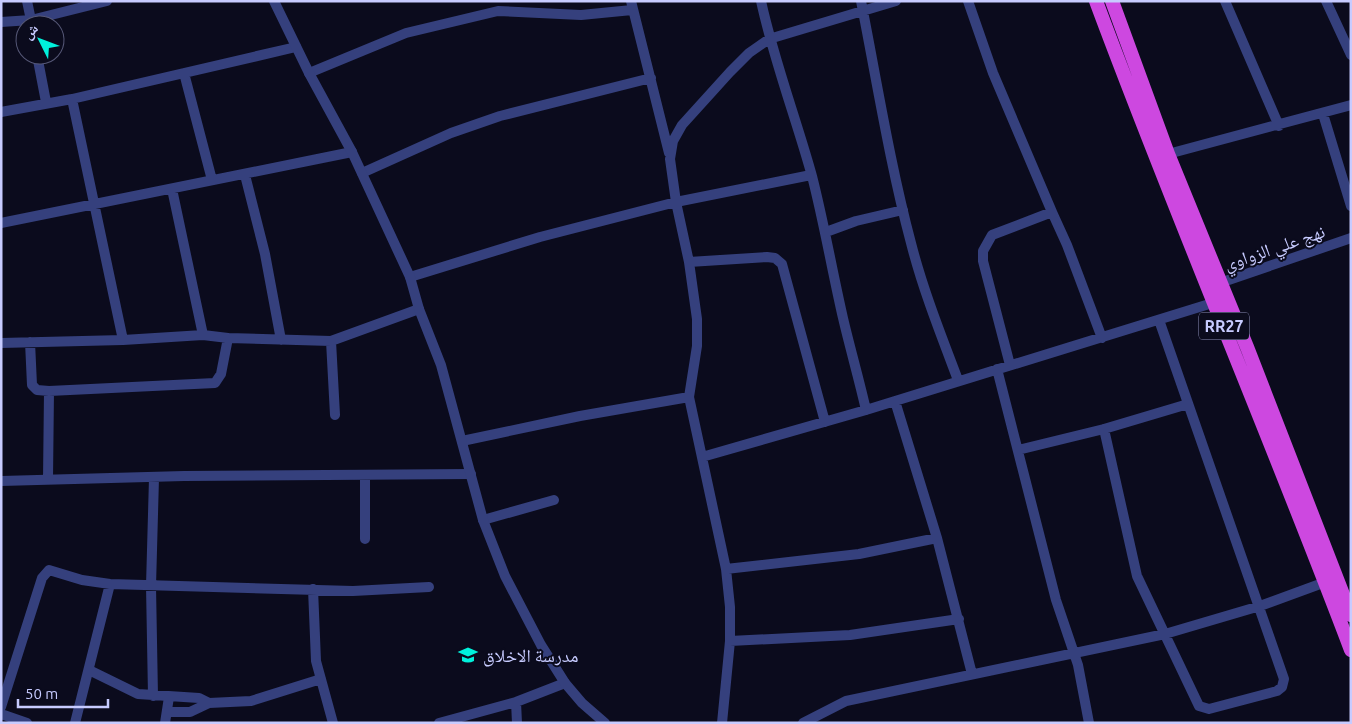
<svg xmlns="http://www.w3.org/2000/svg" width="1352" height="724" font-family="Ubuntu,'Noto Naskh Arabic',sans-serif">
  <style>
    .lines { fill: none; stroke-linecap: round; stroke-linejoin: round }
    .minor { stroke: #35407d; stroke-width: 10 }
    .tertiary { stroke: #35407d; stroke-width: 10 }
    .trunk { stroke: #cd48e0; stroke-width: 14 }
    .labels { text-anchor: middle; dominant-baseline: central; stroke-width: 4; stroke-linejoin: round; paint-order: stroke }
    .shield { fill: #0b0b1d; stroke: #8f91bb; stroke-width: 1 }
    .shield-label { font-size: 16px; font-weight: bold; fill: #c7cbff }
    .street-label { font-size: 18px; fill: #c7cbff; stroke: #0b0b1d }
    .poi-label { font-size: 18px; fill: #c7cbff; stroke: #0b0b1d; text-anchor: start }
  </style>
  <rect width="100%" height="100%" fill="#0b0b1d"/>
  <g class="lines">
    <path class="minor" d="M27 1 32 25
      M631 1 669 153
      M761 1C774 61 796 118 812 176 824 223 832 270 843 318 850 348 859 379 866 410
      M861 1C877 82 890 164 911 243 923 290 941 335 958 380
      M968 1 993 73 1052 212 992 235 983 251V261L1010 365
      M1225 1 1279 126
      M1326 1 1351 55
      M1 22 31 20 107 1
      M37 55 46 102
      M184 73 212 180
      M309 73 406 33 498 11 581 15 632 10
      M72 99 123 340
      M1 112 72 99 296 47
      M1323 114 1351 206
      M1168 154 1351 105
      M362 173 451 133 500 116 651 78
      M245 175 265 254 281 340
      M172 189 203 335
      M1052 212 1067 245 1102 338
      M1 223 352 152
      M826 232 856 221 903 210
      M689 262 767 257 775 258 782 264 825 422
      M410 277 540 237 676 202 811 175
      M1214 285 1351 238
      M331 341 335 415
      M30 342 32 385 37 390 49 391 215 383 221 374 228 338
      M1 343 123 340 203 335 228 338 331 341 419 309
      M997 369 1056 600 1078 665 1089 723
      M895 401 937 538 972 674
      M1104 429 1137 576 1199 706 1209 709 1277 691 1282 687 1284 679 1159 320
      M462 441 580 416 689 397
      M1018 450 1104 429 1188 404
      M702 457 866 410 1219 301
      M48 479 49 391
      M1 481 184 476 471 474
      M483 520 554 500
      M365 539V475
      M726 569 859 554 937 538
      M313 589 316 661 333 723
      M730 641 850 635 959 619
      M89 670 138 694 199 698 209 703
      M153 696 151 586 154 478
      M516 702 517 723
      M1 707 42 578 49 570 82 580 110 584 353 591 429 587
      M167 712H190L209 703 251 701 321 679
      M1 714 27 723
      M75 723 110 584
      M165 723 169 697
      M439 723 516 702 565 683
      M722 723 730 641V607L726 569 689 397 697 346V319L689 262 676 202 670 159 673 141 682 125 730 72 749 53 769 39 896 1
      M803 723 846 701 1165 634 1260 606 1331 580"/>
    <path class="tertiary" d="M274 1 309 73 352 152 410 277 419 309 441 365 483 520 505 576 541 645 565 683 582 703 605 723"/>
    <path class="trunk" d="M1096 1C1177 219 1269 433 1351 650
      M1112 1 1168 154 1247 347 1351 615"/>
  </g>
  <defs>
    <g id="school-bare" transform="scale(1.5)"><path d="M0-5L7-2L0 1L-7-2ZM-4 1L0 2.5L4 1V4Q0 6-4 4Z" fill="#00f2dc" stroke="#0b0b1d" stroke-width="2.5" paint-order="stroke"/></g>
  </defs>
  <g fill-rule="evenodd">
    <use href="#school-bare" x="468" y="655"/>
  </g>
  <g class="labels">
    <rect class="shield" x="1199" y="312.5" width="50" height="27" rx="4"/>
    <g class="shield-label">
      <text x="1224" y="326">RR27</text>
    </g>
    <g class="street-label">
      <text transform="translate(1274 247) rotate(-19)">نهج علي الزواوي</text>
    </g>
    <g class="poi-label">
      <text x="483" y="655">مدرسة الاخلاق</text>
    </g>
  </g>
  <rect width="1352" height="724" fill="none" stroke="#c7cbff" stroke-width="5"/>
  <g transform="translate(40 40) rotate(312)"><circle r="24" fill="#0b0b1d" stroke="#565877"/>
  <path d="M0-4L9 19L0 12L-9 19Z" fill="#00f2dc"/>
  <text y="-8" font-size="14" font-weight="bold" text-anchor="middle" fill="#c7cbff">ش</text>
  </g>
  <path d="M18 699v8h90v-8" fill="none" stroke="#c7cbff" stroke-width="2.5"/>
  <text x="25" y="699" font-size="15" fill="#c7cbff" stroke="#0b0b1d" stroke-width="4" paint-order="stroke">50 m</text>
</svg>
